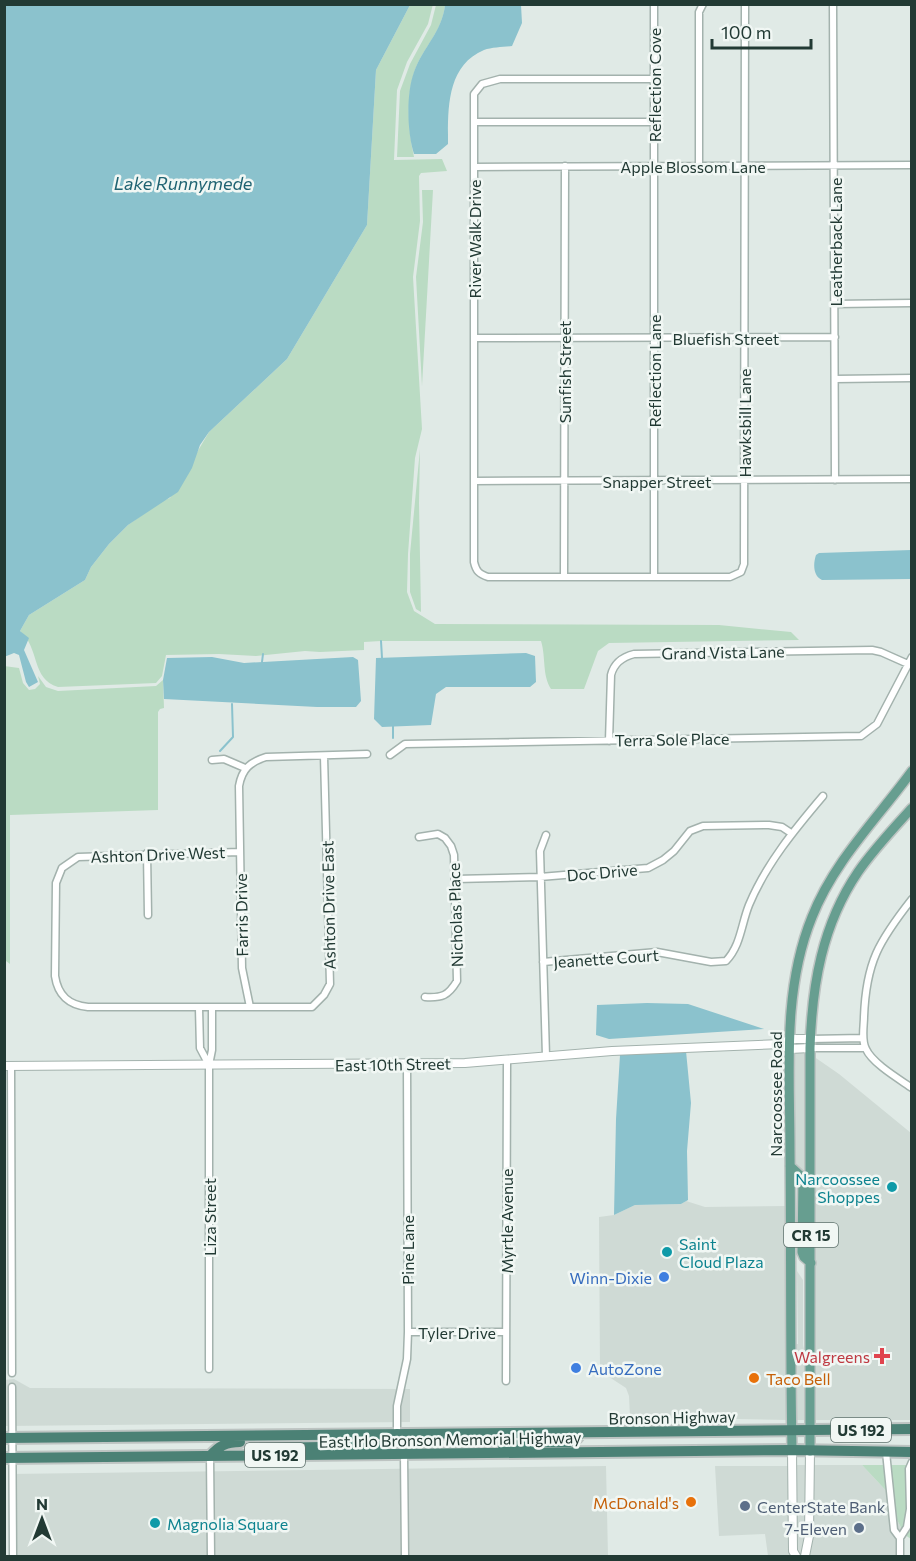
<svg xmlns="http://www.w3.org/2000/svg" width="916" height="1561" font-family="Commissioner,sans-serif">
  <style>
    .built { fill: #cfdad5 }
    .green { fill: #badbc3 }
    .water { fill: #8bc2cd }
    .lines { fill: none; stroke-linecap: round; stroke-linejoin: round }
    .stream { stroke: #8bc2cd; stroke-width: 2 }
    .minor-casing { stroke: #a3b2ad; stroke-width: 9 }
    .tertiary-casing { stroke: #a3b2ad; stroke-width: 10 }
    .primary-casing { stroke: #bdc4c2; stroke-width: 12 }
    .trunk-casing { stroke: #bdc4c2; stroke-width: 14 }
    .minor { stroke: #fff; stroke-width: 6 }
    .tertiary { stroke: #fff; stroke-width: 8 }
    .primary { stroke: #679e90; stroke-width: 9 }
    .trunk { stroke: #4b8175; stroke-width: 10 }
    .culture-dot { fill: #0f9aa8; stroke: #f1f7f4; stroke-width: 2 }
    .shop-dot { fill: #3f7fe0; stroke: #f1f7f4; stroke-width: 2 }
    .health-dot { fill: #e0444e; stroke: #f1f7f4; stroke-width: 2 }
    .food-dot { fill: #e8710a; stroke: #f1f7f4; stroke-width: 2 }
    .service-dot { fill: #5c6f8a; stroke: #f1f7f4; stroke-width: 2 }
    .labels { text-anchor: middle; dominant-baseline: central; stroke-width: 5; stroke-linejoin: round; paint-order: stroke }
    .shield { fill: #f1f7f4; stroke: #60736e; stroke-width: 1.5 }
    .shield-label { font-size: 15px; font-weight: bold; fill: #223a34 }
    .street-label { font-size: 16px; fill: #223a34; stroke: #f1f7f4 }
    .culture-label { font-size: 16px; fill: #0d838f; stroke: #f1f7f4; text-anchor: start }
    .shop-label { font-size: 16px; fill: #366cbe; stroke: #f1f7f4; text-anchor: end }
    .health-label { font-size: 16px; fill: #be3a42; stroke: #f1f7f4; text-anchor: end }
    .food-label { font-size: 16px; fill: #c56008; stroke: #f1f7f4; text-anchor: start }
    .service-label { font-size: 16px; fill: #4e5e75; stroke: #f1f7f4; text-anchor: start }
    .water-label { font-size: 18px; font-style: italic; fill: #1f6372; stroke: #f1f7f4 }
  </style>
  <rect width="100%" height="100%" fill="#e0eae6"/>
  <path class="built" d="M807 1052 808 1258 799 1177 796 1166 793 1053Z
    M813 1056 839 1074 911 1133V1420H814Z
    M686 1201 705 1207 787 1206 786 1263 788 1420 630 1417 629 1396 626 1388 600 1371 599 1217 614 1215 635 1205 681 1204Z
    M797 1271 803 1280V1345L807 1363V1420H795L794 1344H798Z
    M14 1379 30 1388 410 1389V1422L5 1426 4 1380Z
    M796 1465H807L806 1535 801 1556 796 1550Z
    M814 1465H862L893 1498 895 1516 902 1529 899 1556H809L812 1536Z
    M606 1466 608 1556H15L9 1474Z
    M715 1466H789L790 1551 792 1556H768L765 1534 719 1536Z"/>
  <path class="green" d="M433 4 428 24 407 62 397 90 394 160 442 159 447 171 421 173 419 176 420 221 413 277 422 429 415 458 408 554 407 592 414 611 435 624 719 625 791 632 799 640 609 643 598 651 584 689H551C542 675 546 657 541 641H381L364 642V650L320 652 305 651 256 656 219 654 166 655 162 676 156 683 58 687C31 679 40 648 20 631L29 615 85 580 91 567 109 544 128 525 162 501 170 498 209 432 287 359 367 225 376 70 410 5Z
    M436 5H445C442 33 422 48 414 73 406 99 408 130 414 157H397L400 91 410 64 431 25Z
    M422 190H433L422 386 416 277 423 222Z
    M420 449 419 503 421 612 416 609 410 592V554Z
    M4 666 19 668 23 683 29 690 35 689 40 684 38 676 46 687 58 691 156 686 163 680 164 708 160 709 158 712V810L10 815V964L6 961 4 956Z
    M862 1465H911V1539L905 1535 895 1516 893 1498Z"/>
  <path class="water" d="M5 4 410 5 376 70 367 225 287 359 209 432 200 445 192 468 178 492 128 525 109 544 91 567 85 580 29 615 20 631 29 638 24 650 38 682 29 687 26 682 19 655 14 653 4 657Z
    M445 5H521L522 23 512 46C503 47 492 47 484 50 446 66 448 110 448 144L436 154H414C407 132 406 94 414 72 423 47 442 32 445 5Z
    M911 550V579L822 580C813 576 813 564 816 555L819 553Z
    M526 653 535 656 536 682 530 687H446L436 694 431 725 382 727 374 719 376 658Z
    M212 657 244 663 353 657 358 660 361 701 356 707H317L164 699 163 680 167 658Z
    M647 1003 688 1004 764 1029 609 1039 596 1035 597 1005Z
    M686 1051 691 1103 687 1151 688 1200 681 1204 635 1205 614 1215 616 1119 620 1055Z"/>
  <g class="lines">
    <path class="stream" d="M381 641 382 658
      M262 662 263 654
      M393 725V738
      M220 751 233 737 232 704"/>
    <g class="minor-casing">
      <path id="minor" d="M654 4V576
        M833 4 835 480
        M654 79H500L482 84 474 94V562C476 571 479 574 488 577H730L741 572 744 564 745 4
        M474 122H655
        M699 166V12L703 4
        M474 167 912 165
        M835 304 912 303
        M474 338 835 337
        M835 379 912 378
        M474 481 912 479
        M564 577 565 166
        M609 741 611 675C614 663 622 657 634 654L872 650 881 652 908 664
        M390 755 405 744 861 736 877 724 912 657
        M212 760 224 759 245 768
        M419 837 438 834 445 838 451 846 454 855 457 981C448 996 442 998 425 997
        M240 852 78 857 62 868 56 883 55 976C58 996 69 1005 88 1007H312L324 995 330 984 324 756
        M147 853 148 915
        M455 879 540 877 648 868 663 860 674 851 690 831 703 826 769 825 782 827 791 833
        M912 899C879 941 866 962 864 1017 864 1026 861 1040 866 1049 872 1063 899 1079 912 1088
        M543 962 657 952 711 962 726 961C741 945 741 925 749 905 766 864 795 829 823 796
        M250 1007 242 968 239 786C242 769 250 762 266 757L367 754
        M199 1008 200 1048 209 1065
        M810 1039 863 1038
        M810 1048H865
        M546 1056 540 851 546 835
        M11 1066 12 1373
        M408 1332H506
        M209 1369V1065L212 1050V1007
        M506 1381 507 1061
        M12 1387 13 1556
        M397 1434V1406L407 1359 408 1332 407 1064
        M886 1452 894 1530 900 1538
        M404 1454 405 1556
        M210 1456 211 1556
        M900 1556V1538L907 1527 910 1509 909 1469 912 1462"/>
    </g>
    <g class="tertiary-casing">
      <path id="tertiary" d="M785 1047 790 1049 810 1048
        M4 1066 465 1063 612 1051 781 1044 790 1039H810
        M792 1450 793 1551 796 1556
        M805 1556 809 1536 810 1451"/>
    </g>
    <g class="primary-casing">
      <path id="primary" d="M790 1166 803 1178 802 1252 804 1257 811 1263
        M792 1450C790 1350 791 1250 790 1150 790 1072 782 991 812 917 834 861 877 819 912 771
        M810 1451V1048C812 985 822 925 858 872 874 849 893 829 912 808"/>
    </g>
    <g class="trunk-casing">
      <path id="trunk" d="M4 1438 912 1429
        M503 1446 523 1445 537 1442H569L577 1438 581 1433
        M210 1456C219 1446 226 1442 240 1442
        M256 1456 264 1448 382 1446 388 1443 397 1434
        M4 1458 792 1450 912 1452"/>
    </g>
    <use href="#minor" class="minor"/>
    <use href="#tertiary" class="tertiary"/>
    <use href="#primary" class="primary"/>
    <use href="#trunk" class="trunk"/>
  </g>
  <g class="culture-dot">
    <circle cx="892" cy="1187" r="6"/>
    <circle cx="667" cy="1252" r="6"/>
    <circle cx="155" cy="1523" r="6"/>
  </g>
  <g class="shop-dot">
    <circle cx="664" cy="1277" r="6"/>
    <circle cx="576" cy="1368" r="6"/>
  </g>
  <path class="health-dot" d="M879 1347h6v6h6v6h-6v6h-6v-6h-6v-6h6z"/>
  <g class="food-dot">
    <circle cx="754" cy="1378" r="6"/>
    <circle cx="691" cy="1502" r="6"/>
  </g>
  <g class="service-dot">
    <circle cx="745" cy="1506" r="6"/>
    <circle cx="859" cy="1528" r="6"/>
  </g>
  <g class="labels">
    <g class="shield">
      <rect x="784" y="1223" width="54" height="24" rx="4.5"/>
      <rect x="831" y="1418" width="60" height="24" rx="4.5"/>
      <rect x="245" y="1443" width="60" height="24" rx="4.5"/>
    </g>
    <g class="shield-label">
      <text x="811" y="1235">CR 15</text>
      <text x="861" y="1430">US 192</text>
      <text x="275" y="1455">US 192</text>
    </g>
    <g class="street-label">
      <text transform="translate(654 85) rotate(-90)">Reflection Cove</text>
      <text x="693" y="166">Apple Blossom Lane</text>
      <text transform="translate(474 239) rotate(-90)">River Walk Drive</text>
      <text transform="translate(835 242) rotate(-90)">Leatherback Lane</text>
      <text x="726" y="338">Bluefish Street</text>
      <text transform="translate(654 371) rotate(-90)">Reflection Lane</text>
      <text transform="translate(564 372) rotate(-90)">Sunfish Street</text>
      <text transform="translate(744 423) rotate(-90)">Hawksbill Lane</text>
      <text x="657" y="481">Snapper Street</text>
      <text transform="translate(723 652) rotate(-1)">Grand Vista Lane</text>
      <text transform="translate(672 739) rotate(-1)">Terra Sole Place</text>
      <text transform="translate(158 854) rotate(-2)">Ashton Drive West</text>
      <text transform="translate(602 872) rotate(-5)">Doc Drive</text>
      <text transform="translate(328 905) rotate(-91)">Ashton Drive East</text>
      <text transform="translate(241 915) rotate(-91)">Farris Drive</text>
      <text transform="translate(455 915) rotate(-92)">Nicholas Place</text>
      <text transform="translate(606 958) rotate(-4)">Jeanette Court</text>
      <text transform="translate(393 1064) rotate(-1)">East 10th Street</text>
      <text transform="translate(775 1094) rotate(-90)">Narcoossee Road</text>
      <text transform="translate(209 1217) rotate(-90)">Liza Street</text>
      <text transform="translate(506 1221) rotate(-90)">Myrtle Avenue</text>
      <text transform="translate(407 1250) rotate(-90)">Pine Lane</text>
      <text x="457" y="1332">Tyler Drive</text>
      <text transform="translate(672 1417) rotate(-1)">Bronson Highway</text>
      <text transform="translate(450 1439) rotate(-1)">East Irlo Bronson Memorial Highway</text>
    </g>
    <g class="culture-label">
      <text x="880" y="1178" text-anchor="end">Narcoossee<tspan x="880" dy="18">Shoppes</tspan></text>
      <text x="679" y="1243">Saint<tspan x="679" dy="18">Cloud Plaza</tspan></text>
      <text x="167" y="1523">Magnolia Square</text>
    </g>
    <g class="shop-label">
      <text x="652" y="1277">Winn-Dixie</text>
      <text x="588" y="1368" text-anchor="start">AutoZone</text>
    </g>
    <g class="health-label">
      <text x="870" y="1356">Walgreens</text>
    </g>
    <g class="food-label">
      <text x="766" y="1378">Taco Bell</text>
      <text x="679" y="1502" text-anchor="end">McDonald's</text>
    </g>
    <g class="service-label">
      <text x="757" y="1506">CenterState Bank</text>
      <text x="847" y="1528" text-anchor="end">7-Eleven</text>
    </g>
    <g class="water-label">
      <text x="183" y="183">Lake Runnymede</text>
    </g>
  </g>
  <rect width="916" height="1561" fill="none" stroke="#223a34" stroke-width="12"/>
  <g transform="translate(42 1519)" stroke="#f1f7f4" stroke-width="4.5" paint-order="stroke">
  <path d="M0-4.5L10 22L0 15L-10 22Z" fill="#223a34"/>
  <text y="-9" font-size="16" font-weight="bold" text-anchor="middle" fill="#223a34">N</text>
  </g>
  <path d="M712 39v9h99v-9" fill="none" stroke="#223a34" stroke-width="3"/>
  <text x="721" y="39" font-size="18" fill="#223a34" stroke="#f1f7f4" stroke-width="4.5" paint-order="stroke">100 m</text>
</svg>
